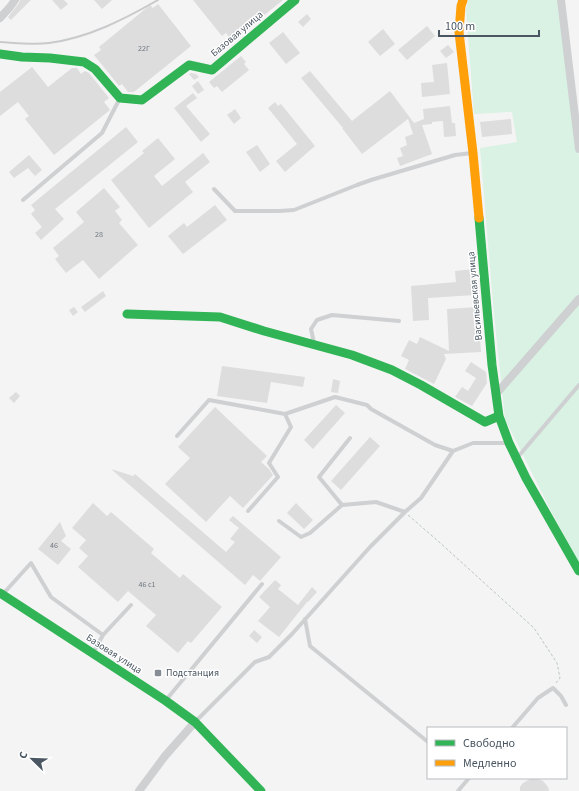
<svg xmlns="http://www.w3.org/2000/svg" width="579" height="791" font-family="'Source Sans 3',sans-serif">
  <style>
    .green { fill: #d9f2e3 }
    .building { fill: #ddddde }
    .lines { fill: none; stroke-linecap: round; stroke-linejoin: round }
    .path { stroke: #bcc7c4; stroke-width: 1; stroke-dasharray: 3 2; stroke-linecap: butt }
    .lane { stroke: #ced0d2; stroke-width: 4 }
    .street { stroke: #ced0d2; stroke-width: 8 }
    .fast { stroke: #30b455; stroke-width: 9 }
    .slow { stroke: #ff9f0a; stroke-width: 9 }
    .rail { stroke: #c9cacc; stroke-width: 2 }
    .poi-dot { fill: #868d94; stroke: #fff; stroke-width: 1.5 }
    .labels { text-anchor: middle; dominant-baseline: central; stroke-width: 3; stroke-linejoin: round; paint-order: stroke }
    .number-label { font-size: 8px; fill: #707881 }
    .street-label { font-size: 10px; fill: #4a5661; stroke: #fff }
    .poi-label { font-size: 10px; fill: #4a5661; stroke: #fff; text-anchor: start }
  </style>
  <rect width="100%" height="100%" fill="#f4f4f4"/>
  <path class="green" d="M468 0H557L579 157V562L553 515 505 419 494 314 480 148 517 142 512 112 474 114 466 10Z"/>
  <path class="building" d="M20 0H31L11 20 8 17 19 3Z
    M52 0H64L68 4 61 10Z
    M94 0H112L102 9Z
    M193 0H283L232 41 226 33 222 36Z
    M158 4 191 46 134 92H128L122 84 119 86 94 55 101 50 99 47 150 5 153 8Z
    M307 14 311 19 303 27 298 22Z
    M427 26 435 36 407 60 398 50Z
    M383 29 395 44 380 56 368 42Z
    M283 32 300 53 286 64 269 43Z
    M448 45 454 52 446 58 440 51Z
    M241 56 246 62 244 64 249 70 222 92 217 86 214 88 209 82Z
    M447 63 450 94 422 97 421 83 434 82 432 65Z
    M32 67 48 87 72 68H77L81 74 85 71 89 73 109 98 104 102 110 110 54 155 25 119 29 116 18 102 0 116V92Z
    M310 71 352 121 390 91 414 123 424 119 423 109 450 106 452 123H455L456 136 444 137 443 121 432 122V124L422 125 432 154 400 166 397 158 403 156 400 148 407 145 405 137 413 134 408 119 362 154 342 128H343L301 78Z
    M191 73 196 74 199 77 194 80 189 74Z
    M198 81 204 90 198 94 192 86Z
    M193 93 197 98 186 106 210 134 201 142 174 108Z
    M275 102 278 106 281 104 315 146 285 172 276 161 297 144 268 108Z
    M235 109 241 118 234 124 227 115Z
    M511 119 512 134 482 137 480 122Z
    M126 127 138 142 55 209 64 219 41 240 35 233 42 227 31 214 35 210 31 205Z
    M158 138 175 159 154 176 162 186 203 153 210 162 185 182 193 192 149 228 111 180 144 153 142 151Z
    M257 145 270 164 260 172 246 152Z
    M29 155 42 170 35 176 28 168 14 178 9 172Z
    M104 188 120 207 115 211 122 220 119 223 138 245 99 279 83 260 66 273 55 259 59 256 53 248 84 222 76 212Z
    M215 205 227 220 183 254 168 236 184 223 187 227Z
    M474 269 475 295 428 298 429 320 413 321 411 286 456 282 455 271Z
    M103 291 106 296 85 312 81 307Z
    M74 307 78 312 73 316 69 310Z
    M478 307 481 352 444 354 446 359 434 384 405 369 409 360 401 356 409 340 417 344 420 337 449 351 447 309Z
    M471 362 486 372 487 383 472 406 455 397 462 387 468 391 476 378 465 371Z
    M222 366 305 377 303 387 271 382 267 403 217 396Z
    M333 379 340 381 338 393 331 392Z
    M16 392 20 396 14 403 9 398Z
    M336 405 345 413 313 449 304 440Z
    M215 407 267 456 261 462 269 469 273 475 243 508 230 496 206 522 165 484 190 458 178 447Z
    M370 437 380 446 341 490 331 481Z
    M111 469 133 476 135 474 226 552 235 542 230 539 239 528 229 520 233 516 281 557 260 581 253 575 245 585Z
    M93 503 107 516 111 512 154 549 151 553 180 578 183 574 222 607 191 643 188 641 178 653 146 626 156 615 128 591 118 602 78 567 88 556 79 548 86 540 72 528Z
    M296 503 313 520 304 529 287 513Z
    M60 522 66 536 61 541 71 549 58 565 38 549Z
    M275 580 281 585 278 589 298 605 312 587 317 592 308 602H307L279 637 258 621 270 607 259 597Z
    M254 630 262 637 257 643 249 636Z
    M533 778 538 779 543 781 548 787 549 791H520V787L523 783 528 780Z"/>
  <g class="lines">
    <path class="path" d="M408 515 438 541 534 628 557 663 560 678 556 683"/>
    <path class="lane" d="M214 189 235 211H279L294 210 357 185 371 180 455 155 472 153
      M23 200 102 133 120 98
      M314 343 311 329 317 320 332 315 399 321
      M177 436 209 400 285 414 335 397 367 405 371 409 435 445 453 451 473 443H507
      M350 438 319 477 342 505 376 502 405 512
      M517 458 579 385
      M248 511 278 477 269 463 291 427 285 414
      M279 521 301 537 310 533 342 505
      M3 594 31 563 51 597 103 635 131 605
      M305 619 310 646 428 742
      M93 653 103 635
      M166 700 262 584
      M196 721 255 662 269 657 292 634 370 547 405 512 421 498 453 451
      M512 728 538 698 553 688 561 696 566 705
      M458 791 469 778"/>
    <path class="street" d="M561 0 579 149
      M0 18 10 7 15 0
      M496 394 579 299
      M139 791 165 756 195 722"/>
    <path class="fast" d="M0 54 22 57 50 58 84 62 95 69 120 98 142 100 189 65 212 70 295 0
      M479 218 492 365 499 416 509 443 526 478 579 571
      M127 314 220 317 264 331 352 355 392 370 421 385 485 422 499 416
      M0 593 166 701 195 722 261 791"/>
    <path class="slow" d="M463 0 461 6 459 32 473 153 479 218"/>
    <path class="rail" d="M0 42C17 43 33 45 49 43 88 38 125 19 158 0"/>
  </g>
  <rect class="poi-dot" x="154" y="669" width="8" height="8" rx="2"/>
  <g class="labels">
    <g class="number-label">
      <text x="144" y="48">22Г</text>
      <text x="99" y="234">28</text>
      <text x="54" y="545">46</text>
      <text x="147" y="584">46 с1</text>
    </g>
    <g class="street-label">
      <text transform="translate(237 34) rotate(-40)">Базовая улица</text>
      <text transform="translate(475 296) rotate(-95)">Васильевская улица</text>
      <text transform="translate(114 654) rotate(33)">Базовая улица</text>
    </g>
    <g class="poi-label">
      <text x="166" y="673">Подстанция</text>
    </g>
  </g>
  <rect x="427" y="727" width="140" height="52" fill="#ffffff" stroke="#b7bbc0"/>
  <rect x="435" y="740" width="20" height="6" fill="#30b455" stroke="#b7bbc0"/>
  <text x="463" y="747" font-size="12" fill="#4a5661">Свободно</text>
  <rect x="435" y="760" width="20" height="6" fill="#ff9f0a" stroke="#b7bbc0"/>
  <text x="463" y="767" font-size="12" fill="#4a5661">Медленно</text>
  <g transform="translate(32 759) rotate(293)" stroke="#ffffff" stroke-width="3" paint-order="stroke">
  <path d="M0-3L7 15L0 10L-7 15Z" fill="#4a5661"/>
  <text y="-6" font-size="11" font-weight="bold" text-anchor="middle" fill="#4a5661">С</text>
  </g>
  <path d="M439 30v6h100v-6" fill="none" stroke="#4a5661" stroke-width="2"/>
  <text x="445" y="30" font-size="12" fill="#4a5661" stroke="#ffffff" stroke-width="3" paint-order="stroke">100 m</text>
</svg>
